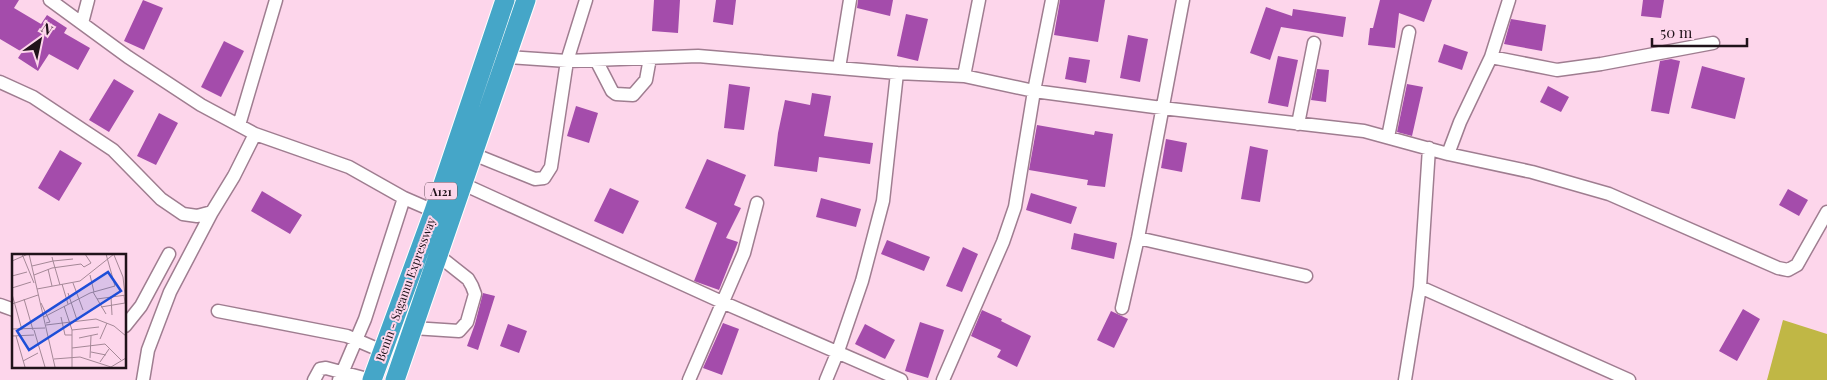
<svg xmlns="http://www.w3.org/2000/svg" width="1827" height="380" font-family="'Playfair Display',serif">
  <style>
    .forest { fill: #c0b745 }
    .building { fill: #a44cab }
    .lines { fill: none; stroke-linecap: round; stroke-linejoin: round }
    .minor-casing { stroke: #9f7d90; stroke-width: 15 }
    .highway-casing { stroke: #fff; stroke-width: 21 }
    .minor { stroke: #fff; stroke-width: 12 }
    .highway { stroke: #45a6c8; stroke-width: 19 }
    .labels { text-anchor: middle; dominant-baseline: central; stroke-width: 4; stroke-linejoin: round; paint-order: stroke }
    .shield { fill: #fdd6eb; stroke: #624e59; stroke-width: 1 }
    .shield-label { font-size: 11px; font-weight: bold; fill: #20131a }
    .street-label { font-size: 12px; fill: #20131a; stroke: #fdd6eb }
    .inset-road { fill: none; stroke: #a58897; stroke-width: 1 }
    .view { fill: #1d4ed8; fill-opacity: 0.15; stroke: #1d4ed8; stroke-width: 2.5 }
    .inset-edge { fill: none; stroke: #20131a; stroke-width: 2.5 }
  </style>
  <rect width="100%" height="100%" fill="#fdd6eb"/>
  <path class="forest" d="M1783 320 1827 334V380H1767Z"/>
  <path class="building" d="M0 0H19L14 8 41 24 47 15 67 28 64 33 90 48 78 70 49 54 38 71 18 58 22 52 0 39Z
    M143 0 163 8 144 50 124 41Z
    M654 0H680L678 33 652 31Z
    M716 0H736L733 25 713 22Z
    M858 0H893L890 16 857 8Z
    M1060 0H1105L1098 42 1054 35Z
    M1380 0H1432L1424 22 1399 13 1395 48 1368 45 1370 28H1373Z
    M1643 0H1664L1661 18 1641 16Z
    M1266 7 1292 16 1293 9 1346 17 1343 37 1281 27 1270 60 1250 53Z
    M906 14 928 19 918 61 897 56Z
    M1511 19 1546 25 1542 51 1504 44Z
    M1128 35 1148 39 1140 82 1120 78Z
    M224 41 244 51 221 97 201 87Z
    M1444 44 1468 52 1462 70 1438 62Z
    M1278 56 1298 60 1288 107 1268 103Z
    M1069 57 1090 60 1086 83 1065 79Z
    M1671 59 1680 61 1669 114 1651 111 1660 61Z
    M1702 66 1745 78 1735 119 1691 108Z
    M1317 69 1329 70 1326 102 1311 100Z
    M114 79 134 91 109 132 89 120Z
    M729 84 750 87 744 130 724 128Z
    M1407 84 1423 87 1412 136 1397 132Z
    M1548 86 1569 97 1561 112 1540 102Z
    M812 93 831 96 824 136 873 143 870 164 819 157 817 172 774 166 778 133 785 100 810 105Z
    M576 106 598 113 589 143 567 136Z
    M159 113 178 123 156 165 137 156Z
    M1037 125 1094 135 1095 131 1113 134 1105 187 1087 185 1088 180 1029 170Z
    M1166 139 1187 143 1182 172 1161 168Z
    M1250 146 1268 150 1260 202 1241 199Z
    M60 150 82 163 59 201 38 188Z
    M707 159 746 175 734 205 741 208 726 238 738 242 719 290 694 281 717 223 685 208Z
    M610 188 639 201 623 234 594 221Z
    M1788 189 1808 200 1799 216 1779 205Z
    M262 191 302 215 290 234 251 211Z
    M1031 193 1077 207 1071 224 1026 210Z
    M821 198 861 209 856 227 816 217Z
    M1074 233 1117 243 1114 259 1071 249Z
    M887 240 930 257 924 271 881 254Z
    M963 247 978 254 962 292 946 286Z
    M483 293 495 296 478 350 467 346 475 324Z
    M1743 309 1760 319 1737 361 1719 351Z
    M982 310 1002 319 1001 321 1031 336 1017 367 997 357 1001 350 971 336Z
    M1111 311 1128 319 1114 348 1097 340Z
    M920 322 944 330 928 378 905 371Z
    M723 323 739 329 722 375 703 368Z
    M508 324 527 331 519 353 500 346Z
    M865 324 895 340 885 359 855 344Z"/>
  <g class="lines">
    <g class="minor-casing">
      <path id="minor" d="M50 0 128 57 201 105 255 134 349 167 404 198 434 211
        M82 23 88 0
        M507 57 567 61 698 56 897 73 964 76 1034 91 1162 108 1364 131 1448 154 1532 172 1609 194 1778 268 1788 270 1797 265 1827 212
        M1491 57 1557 70 1601 64 1713 43
        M596 60 612 91 616 94 633 95 646 80 650 58
        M839 68 850 0
        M964 76 979 0
        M0 82 33 97 113 150 161 199 183 214 197 216 212 212
        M1298 124 1314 43
        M239 125 276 0
        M1388 137 1409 32
        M473 154 535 179 544 178 551 167 567 61 586 0
        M1448 154 1460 122 1491 57 1509 0
        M463 184 722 302 901 380
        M1138 238 1306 276
        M1420 287 1629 380
        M0 305 14 310
        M1122 308 1138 238 1183 0
        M218 311 347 336 382 351
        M125 326 141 306 169 254
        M413 328 459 331 467 322 475 294 472 286 468 279 439 256
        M143 380 148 350 170 292 212 212 234 176 255 134
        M314 380 320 369 326 368 371 380
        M339 380 365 319 404 198
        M689 380 744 253 757 203
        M826 380 838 351 862 281 883 201 897 73
        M943 380 1003 242 1015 207 1034 91 1052 0
        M1405 380 1420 287 1429 148"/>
    </g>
    <g class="highway-casing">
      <path id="highway" d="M372 380 434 211 505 0
        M395 380 526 0"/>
    </g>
    <use href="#minor" class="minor"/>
    <use href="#highway" class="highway"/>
  </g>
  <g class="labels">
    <rect class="shield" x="425" y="182.5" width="32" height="17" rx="4"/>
    <g class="shield-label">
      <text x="441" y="191">A121</text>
    </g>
    <g class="street-label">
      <text transform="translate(405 289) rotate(-70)">Benin - Sagamu Expressway</text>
    </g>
  </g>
  <g transform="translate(12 254)">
    <rect width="114" height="114" fill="#fdd6eb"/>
    <path class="inset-road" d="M10 0 22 29M17 0 43 113M102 1 111 23 113 41M0 7 16 0M20 12 41 7 40 3M36 15 40 32M22 21 40 14 69 10 72 13 79 9 73 0M78 21 82 38M0 22 15 18M61 29 71 56M50 30 56 50M48 31 41 7 61 5M0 34 19 28M25 35 68 27 102 0M81 38 94 60M56 39 65 66M0 40 10 76M99 43 100 61M12 45 21 76M85 45 114 41M29 49 38 68 34 69M0 50 26 41M52 52 60 76V113M89 53 113 49 112 41M32 63 78 39 103 32 94 0M49 63 53 81H60M34 71 84 65 102 72 114 82M0 75 33 74M22 76 33 113M60 76 87 73M0 82 22 81M4 82 13 113M67 84 86 80M88 85 95 69M60 94 93 90 109 106M79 98 94 101M78 104 79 82M42 105 68 103 99 113M11 107 26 99M88 108 97 95M99 113 114 104"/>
    <path class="view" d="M96 18 109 37 17 96 5 77Z"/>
    <rect width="114" height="114" class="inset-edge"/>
  </g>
  <g transform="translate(40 40) rotate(33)" stroke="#fdd6eb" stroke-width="4" paint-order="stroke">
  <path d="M0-4L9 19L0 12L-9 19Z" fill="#20131a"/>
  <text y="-8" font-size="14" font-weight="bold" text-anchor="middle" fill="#20131a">N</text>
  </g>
  <path d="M1652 38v8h95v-8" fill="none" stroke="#20131a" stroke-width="2.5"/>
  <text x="1660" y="38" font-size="15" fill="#20131a" stroke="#fdd6eb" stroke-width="4" paint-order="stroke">50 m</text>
</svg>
